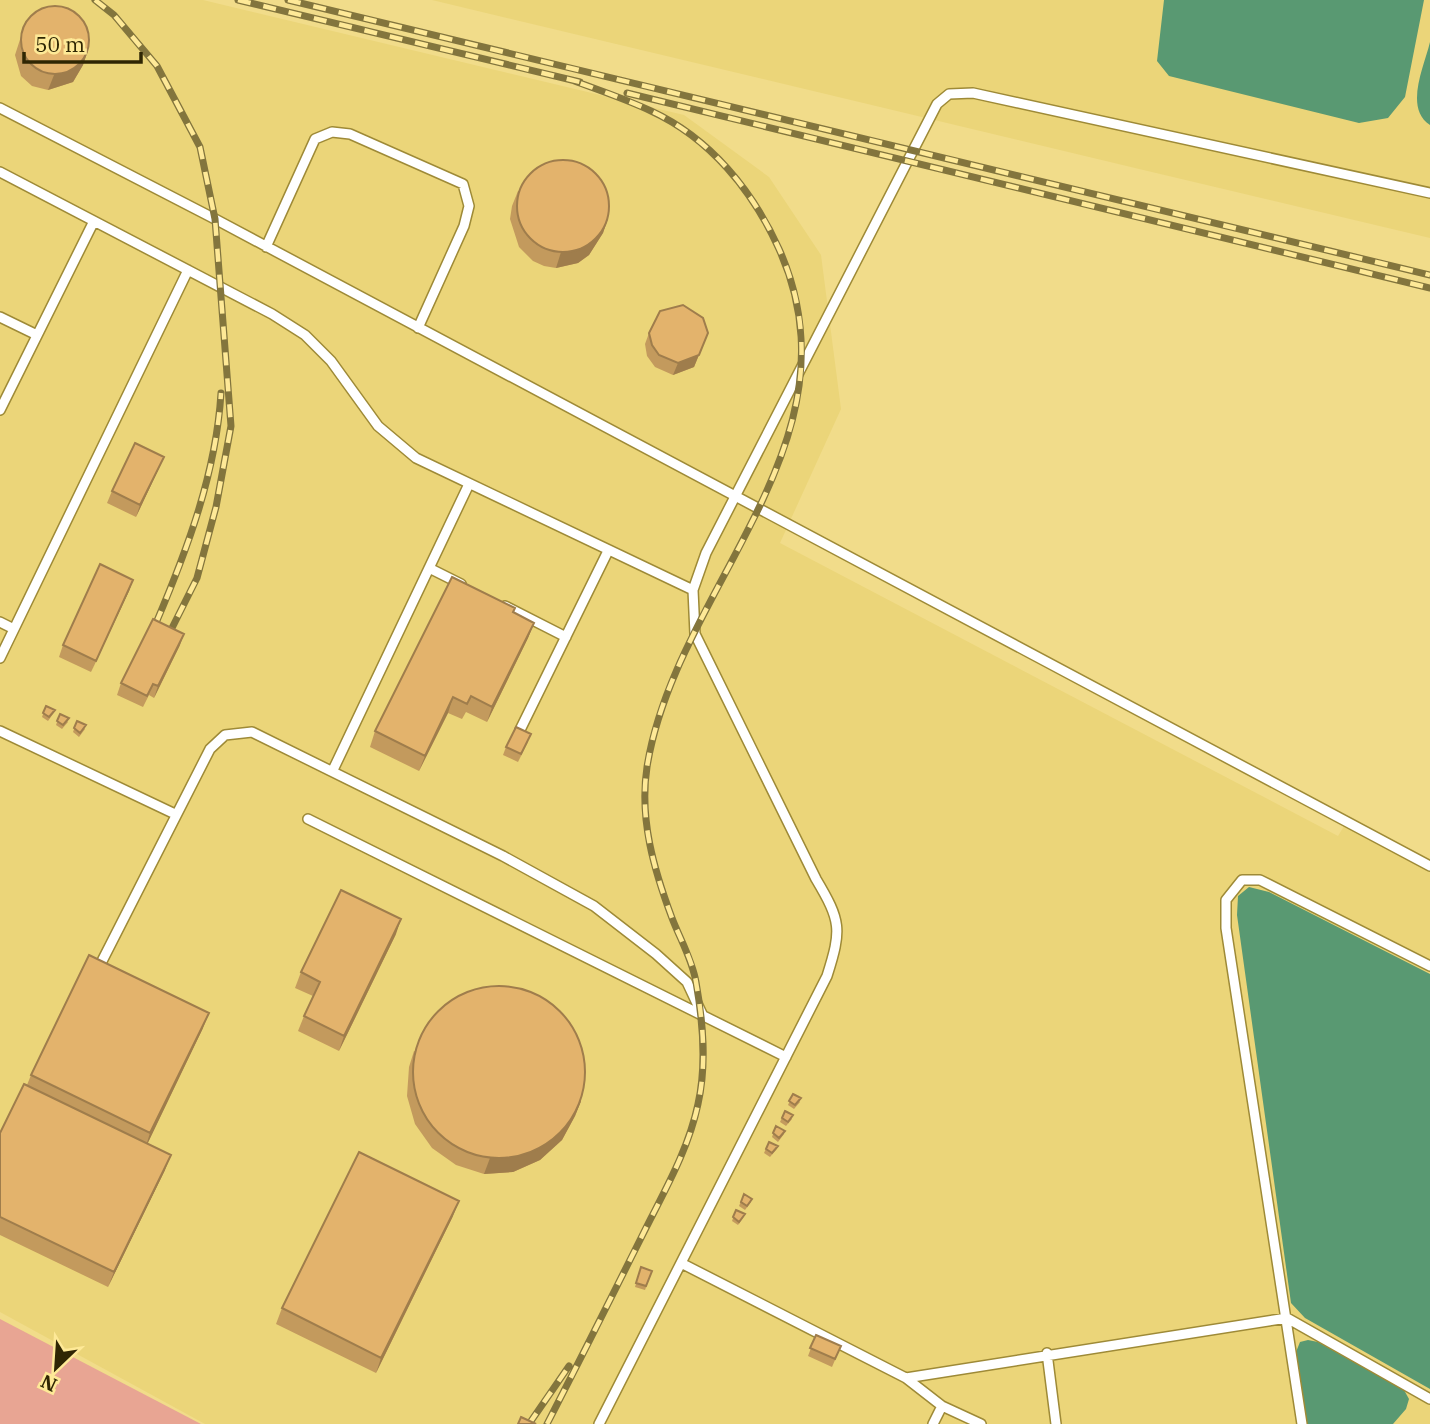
<svg xmlns="http://www.w3.org/2000/svg" width="1430" height="1424" font-family="'IBM Plex Serif',serif">
  <style>
    .built { fill: #ebd579 }
    .green { fill: #e8a593 }
    .water { fill: #599972 }
    .lines { fill: none; stroke-linecap: round; stroke-linejoin: round }
    .lane-casing { stroke: #9e8a37; stroke-width: 12 }
    .lane { stroke: #fff; stroke-width: 9 }
    .rail-casing { stroke: #83753d; stroke-width: 7 }
    .rail { stroke: #fee997; stroke-width: 4.5; stroke-dasharray: 13; stroke-linecap: butt }
    .wall { fill: #c39a5d }
    .shaded-wall { fill: #9f7d4c }
    .building { fill: #e3b36c; stroke: #9f7d4c; stroke-width: 2 }
  </style>
  <rect width="100%" height="100%" fill="#f1dc8a"/>
  <path class="built" d="M0 0H203L684 115 769 177 821 255 841 409 780 543 1338 836 1349 818 1430 859V1424H205L0 1312Z
    M432 0H1430V238L1135 168Z"/>
  <path class="green" d="M0 1319 201 1424H0Z"/>
  <path class="water" d="M1164 0H1424L1405 97 1388 118 1359 123 1169 76 1157 61Z
    M1430 42V125C1404 108 1424 67 1430 42Z
    M1249 887 1269 892 1430 974V1389L1305 1318 1291 1303 1237 915 1238 896Z
    M1308 1340 1318 1342 1404 1390 1409 1399 1406 1409 1393 1424H1306L1296 1352 1300 1342Z"/>
  <g class="lines">
    <g class="lane-casing">
      <path id="lane" d="M0 108 215 219 1430 866
        M0 172 272 314 305 335 331 361 378 426 416 458 693 590
        M266 247 315 139 332 132 350 134 463 184 469 206 464 226 418 328
        M0 317 37 335
        M0 410 94 221
        M429 568 461 584
        M505 606 566 637
        M0 622 14 629
        M0 658 188 270
        M520 730 608 551
        M0 731 175 814
        M333 770 469 484
        M308 819 786 1057
        M97 971 210 749 225 735 252 732 503 856 594 906 656 954 687 982 702 1014
        M681 1263 906 1378 942 1406 933 1424
        M1047 1353 1056 1424
        M906 1378 1287 1318 1430 1399
        M942 1406 981 1424
        M599 1424 827 976C842 929 841 921 816 879L695 634 693 590 706 553 937 104 949 94 973 93 1430 193
        M1302 1424 1226 928V900L1242 880H1260L1430 966"/>
    </g>
    <use href="#lane" class="lane"/>
    <g class="rail-casing">
      <path id="rail" d="M95 0 114 15 157 66 200 147 215 219 231 426 216 507 197 578 170 632
        M238 0 580 82
        M288 0 1430 275
        M627 93 1430 288
        M156 623C187 550 216 474 221 393
        M529 1424 569 1366
        M547 1424C579 1362 610 1300 641 1238 662 1195 688 1152 698 1104 707 1064 703 1022 696 982 692 959 680 939 672 918 654 870 639 819 647 767 675 588 866 443 779 249 753 191 710 138 651 111 626 99 598 90 572 80"/>
    </g>
    <use href="#rail" class="rail"/>
  </g>
  <path class="wall" d="M26 21 88 50 83 65 73 82 48 90 32 86 21 76 15 55Z
    M518 191 608 218 603 233 589 255 578 263 556 268 544 266 533 261 519 247 510 219 512 206Z
    M649 333H708L694 367 673 375 655 367 647 356 645 344Z
    M159 468 136 517 107 503 112 491Z
    M133 580 129 591 91 672 59 657 63 645Z
    M513 613 534 623 528 638 487 722 466 712 462 719 448 713 419 771 370 747 375 731Z
    M180 645 154 698 149 695 143 707 117 695 121 683Z
    M46 706 55 710 53 714 48 721 42 717Z
    M60 714 68 722 62 729 56 725Z
    M77 721 85 729 79 737 73 732Z
    M528 742 518 762 503 755 506 747Z
    M396 934 339 1051 298 1031 304 1016 313 996 295 988 301 972Z
    M203 1028 147 1144 165 1170 108 1287 0 1235V1133L27 1085 31 1075Z
    M414 1051 581 1101 575 1116 562 1140 540 1160 513 1172 484 1174 456 1165 432 1148 415 1124 407 1096 409 1067Z
    M793 1094 800 1102 794 1109 788 1105Z
    M785 1111 792 1119 786 1126 780 1122Z
    M776 1126 784 1134 778 1142 772 1137Z
    M769 1142 778 1146 776 1150 770 1157 764 1153Z
    M744 1194 751 1202 745 1210 739 1206Z
    M736 1210 745 1214 743 1218 738 1225 732 1221Z
    M453 1216 376 1373 276 1324 282 1308Z
    M641 1267 652 1271 645 1290 635 1287Z
    M816 1335 841 1346 832 1367 808 1356Z"/>
  <path class="shaded-wall" d="M88 50 83 65 73 82 48 90 54 75Z
    M608 218 603 233 589 255 578 263 556 268 561 252Z
    M708 333 694 367 673 375 678 363Z
    M164 457 159 468 136 517 140 505Z
    M133 580 129 591 91 672 96 661Z
    M534 623 528 638 487 722 492 707Z
    M184 634 180 645 154 698 158 686Z
    M453 697 448 713 419 771 425 756Z
    M401 919 396 934 339 1051 344 1036Z
    M209 1013 203 1028 145 1149 150 1133Z
    M581 1101 575 1116 562 1140 540 1160 513 1172 484 1174 490 1158Z
    M171 1155 165 1170 108 1287 114 1272Z
    M459 1201 453 1216 376 1373 381 1358Z"/>
  <path class="building" d="M21 40a34 34 0 1 1 68 0a34 34 0 1 1-68 0Z
    M517 206a46 46 0 1 1 92 0a46 46 0 1 1-92 0Z
    M683 305 703 318 708 333 699 355 678 363 659 355 652 345 649 333 660 311Z
    M135 443 164 457 140 505 112 491Z
    M100 564 133 580 96 661 63 645Z
    M452 577 515 608 513 612 534 623 492 707 471 696 467 704 453 697 425 756 375 731Z
    M153 619 184 634 158 686 153 684 147 696 121 683Z
    M46 706 55 710 49 717 43 713Z
    M60 714 69 718 63 725 57 721Z
    M77 721 86 725 80 733 74 728Z
    M516 727 531 734 521 754 506 747Z
    M341 890 401 919 344 1036 304 1016 320 982 301 972Z
    M89 955 209 1013 150 1133 31 1075Z
    M413 1072a86 86 0 1 1 172 0a86 86 0 1 1-172 0Z
    M24 1084 171 1155 114 1272 0 1217V1133Z
    M793 1094 801 1098 795 1105 789 1101Z
    M785 1111 793 1115 788 1122 782 1118Z
    M776 1126 785 1131 779 1138 773 1133Z
    M769 1142 778 1146 772 1153 766 1149Z
    M359 1152 459 1201 381 1358 282 1308Z
    M744 1194 752 1199 747 1206 741 1202Z
    M736 1210 745 1214 739 1222 733 1217Z
    M641 1267 652 1271 646 1286 636 1283Z
    M816 1335 841 1346 835 1359 810 1348Z
    M521 1417 536 1424H518Z"/>
  <g transform="translate(56 1368) rotate(205)" stroke="#fee997" stroke-width="5" paint-order="stroke">
  <path d="M0-5L12 26L0 18L-12 26Z" fill="#2f2603"/>
  <text y="-10" font-size="19" font-weight="bold" text-anchor="middle" fill="#2f2603">N</text>
  </g>
  <path d="M24 52v10h117v-10" fill="none" stroke="#2f2603" stroke-width="3.5"/>
  <text x="35" y="52" font-size="21" fill="#2f2603" stroke="#fee997" stroke-width="5" paint-order="stroke">50 m</text>
</svg>
